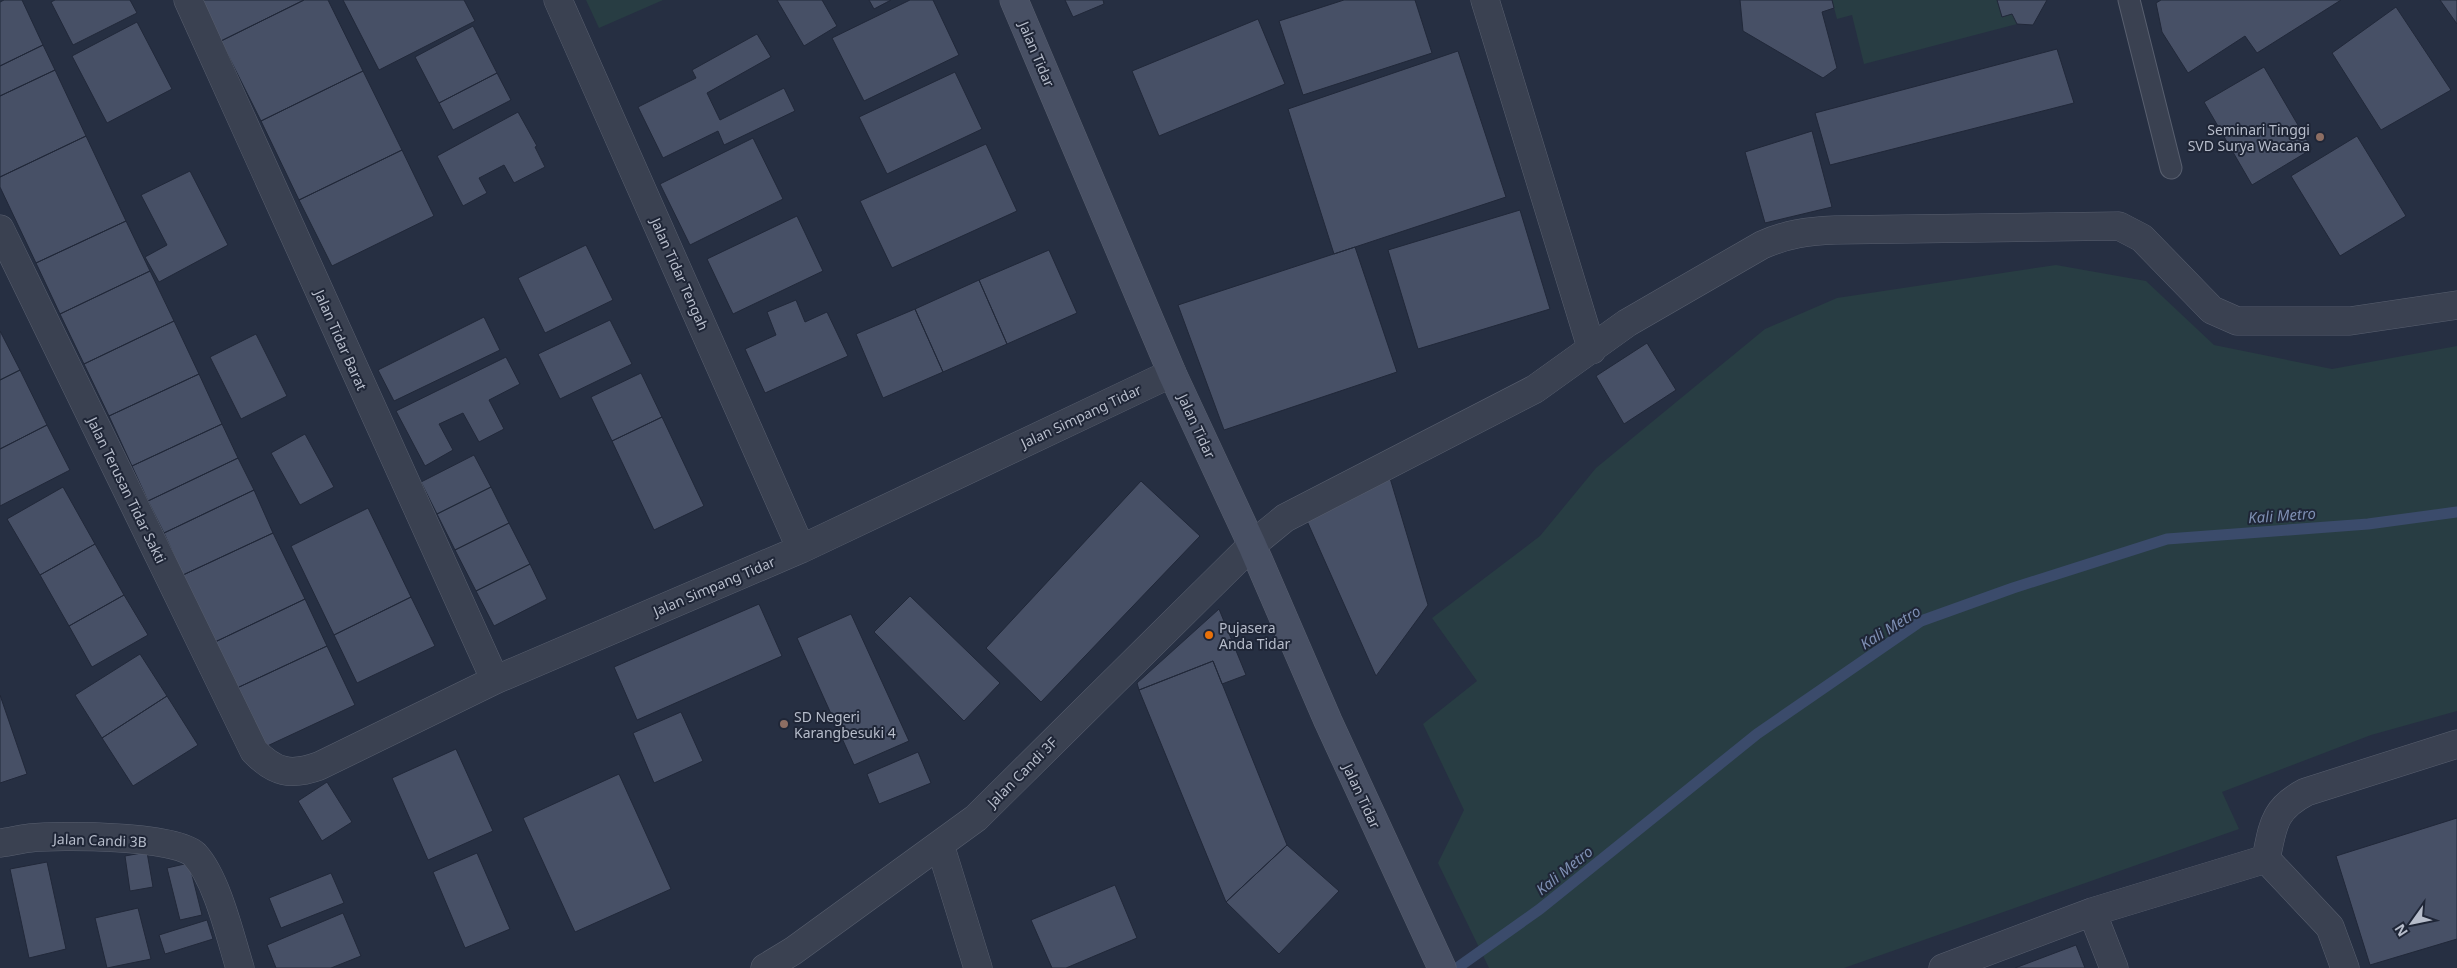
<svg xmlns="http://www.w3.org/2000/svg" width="2457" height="968" font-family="'Noto Sans',sans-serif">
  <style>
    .green { fill: #283d43 }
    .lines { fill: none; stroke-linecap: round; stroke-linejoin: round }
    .stream { stroke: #3b4b6b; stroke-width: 11 }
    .building { fill: #475066; stroke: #212839 }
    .service-casing { stroke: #585f6f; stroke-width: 23 }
    .minor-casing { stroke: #585f6f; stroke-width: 29 }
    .secondary-casing { stroke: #585f6f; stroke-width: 29 }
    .service { stroke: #3a4151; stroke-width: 21 }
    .minor { stroke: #3a4151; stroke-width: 28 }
    .secondary { stroke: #485064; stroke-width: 28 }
    .education-dot { fill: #8d6e63; stroke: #1f2637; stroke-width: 2 }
    .food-dot { fill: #e8710a; stroke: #1f2637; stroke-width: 2 }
    .labels { text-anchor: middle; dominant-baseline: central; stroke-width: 4; stroke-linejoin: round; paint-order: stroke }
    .street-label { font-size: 14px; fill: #b7bdcb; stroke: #1f2637 }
    .poi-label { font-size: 14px; fill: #b7bdcb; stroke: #1f2637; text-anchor: start }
    .water-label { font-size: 15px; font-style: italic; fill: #7e8fb3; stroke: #1f2637 }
  </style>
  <rect width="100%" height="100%" fill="#262f42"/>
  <path class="green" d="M586 0H663L599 28Z
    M1832 0H1997L2002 17 2012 14 2017 24 1864 64 1852 15 1837 19Z
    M2056 265 2146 281 2214 345 2332 369 2457 346V711L2371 735 2222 792 2239 829 1844 968H1489L1438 863 1464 810 1423 724 1477 681 1432 618 1540 536 1596 468 1765 329 1837 298Z"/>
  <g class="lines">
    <path class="stream" d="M1457 968 1540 909 1757 734 1921 621 2013 588 2167 539 2368 524 2457 512"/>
  </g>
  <path class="building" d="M4 0H22L43 45 0 66V2Z
    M55 0H130L137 13 73 45 51 2Z
    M201 0H304L221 41Z
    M304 0H328L363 71 261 121 221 41Z
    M343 0H464L475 21 379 70Z
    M777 0H822L837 26 804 46Z
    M869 0H891L874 9Z
    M910 0H933L959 55 864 101 832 38Z
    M1065 0H1103L1104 4 1073 17Z
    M1344 0H1415L1432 53 1303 95 1279 21Z
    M1740 0H1832L1834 8 1822 12 1837 68 1823 78 1743 31Z
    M1997 0H2047L2033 25 2017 24 2012 14 2002 17Z
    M2161 0H2341L2257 53 2245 36 2188 73 2162 32 2156 3Z
    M2440 0H2457V24Z
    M2396 7 2451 90 2381 130 2332 53Z
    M1258 19 1285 84 1159 136 1132 71Z
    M137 22 172 89 107 123 72 56Z
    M473 26 497 73 439 103 415 57Z
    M757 34 771 57 707 93 720 120 784 88 795 111 724 145 718 131 663 158 638 107 696 78 692 70Z
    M43 45 55 70 0 96V66Z
    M2057 49 2074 103 1830 165 1815 113Z
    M1458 51 1506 197 1334 254 1288 109Z
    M2264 67 2312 149 2252 185 2204 102Z
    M55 70 86 136 0 177V96Z
    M363 71 402 150 299 200 261 121Z
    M955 72 982 129 887 174 859 117Z
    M497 73 511 100 453 130 439 103Z
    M518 112 537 146 535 147 545 167 514 183 504 165 479 178 487 193 463 206 437 156Z
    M1812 131 1832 207 1765 223 1745 152Z
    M86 136 126 221 36 263 0 187V177Z
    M2357 136 2406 216 2340 256 2291 176Z
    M753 138 783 199 690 245 660 184Z
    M986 144 1017 211 892 268 860 201Z
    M402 150 434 216 332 266 299 200Z
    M190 171 228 245 159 282 145 257 167 245 141 195Z
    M1520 210 1550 309 1418 349 1388 250Z
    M797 216 823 271 733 314 707 259Z
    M126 221 150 271 60 314 36 263Z
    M586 245 613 300 545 333 518 278Z
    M1355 247 1397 372 1224 430 1178 305Z
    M1049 250 1077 313 1007 344 979 280Z
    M150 271 174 321 84 364 60 314Z
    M979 280 1007 344 943 372 915 309Z
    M796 300 805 322 827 312 848 356 765 393 745 349 776 335 767 312Z
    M915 309 943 372 883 398 856 334Z
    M484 317 500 350 394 401 378 370Z
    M610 320 632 364 560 399 538 354Z
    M174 321 199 374 109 416 84 364Z
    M0 331 20 370 0 380Z
    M256 334 287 396 241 419 210 357Z
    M1647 343 1676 390 1624 424 1596 376Z
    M506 357 520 384 489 400 504 429 479 442 463 413 439 424 453 450 425 466 396 411Z
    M20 370 47 425 0 449V380Z
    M641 373 662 417 612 441 591 397Z
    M199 374 222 424 132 466 109 416Z
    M662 417 704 506 654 530 612 441Z
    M222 424 238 458 148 501 132 466Z
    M47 425 70 470 0 506V449Z
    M305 434 334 487 300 505 271 453Z
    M474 455 491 487 437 514 421 482Z
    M238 458 254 490 164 533 148 501Z
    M1390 478 1428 605 1376 676 1307 521Z
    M1141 481 1200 536 1041 702 986 648Z
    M63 487 95 544 40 575 7 519Z
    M491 487 509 523 455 550 437 514Z
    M254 490 273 533 183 575 164 533Z
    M368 508 411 597 334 635 291 546Z
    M509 523 530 564 476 591 455 550Z
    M273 533 305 599 215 642 183 575Z
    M95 544 124 595 69 626 40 575Z
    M530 564 547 599 494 626 476 591Z
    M124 595 148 635 92 667 69 626Z
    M910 596 1000 683 964 721 874 632Z
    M411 597 435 646 357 683 334 635Z
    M305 599 327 646 237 688 215 642Z
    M759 604 782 656 637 720 614 667Z
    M1219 609 1246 675 1222 684 1213 661 1139 690 1137 683Z
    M851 614 909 741 854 765 797 638Z
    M327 646 355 705 265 747 237 688Z
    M140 654 167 696 102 738 75 695Z
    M1213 661 1287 845 1226 902 1139 690Z
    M0 695 27 774 0 783Z
    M167 696 198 745 133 786 102 738Z
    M681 712 703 761 654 783 633 733Z
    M456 749 493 831 428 860 392 778Z
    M918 752 931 783 879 804 867 774Z
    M619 774 671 889 575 932 523 818Z
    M327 782 352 822 322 841 298 801Z
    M2457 818V939L2370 965 2336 856Z
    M1287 845 1339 891 1279 954 1226 902Z
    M147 852 153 887 130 891 125 856Z
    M477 853 510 929 465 948 433 872Z
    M47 862 66 949 29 958 10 869Z
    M189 863 202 915 180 920 167 868Z
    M331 873 344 903 281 928 269 898Z
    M1115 885 1137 938 1066 968H1052L1031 920Z
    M138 908 151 959 107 968 95 918Z
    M343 913 361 956 331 968H276L267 945Z
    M207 920 213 939 165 954 159 935Z
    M2076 945 2085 968H2015Z"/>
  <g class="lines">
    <g class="service-casing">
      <path id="service" d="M2129 0 2171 168"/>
    </g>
    <g class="minor-casing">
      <path id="minor" d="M188 0 495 680
        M558 0 801 549
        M1485 0 1592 350
        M0 229 254 751C275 773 291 776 319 766L495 680 801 549 1172 373
        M0 843C10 842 20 839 30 838 58 835 178 835 195 855 217 879 230 936 240 968
        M940 845 978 968
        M2266 859C2273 826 2273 809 2306 792L2457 744
        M2092 912 2114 968
        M765 968 793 951 976 818 1252 545 1285 518 1535 389 1627 323 1762 245C1787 234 1808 231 1835 230L2119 226 2142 238 2212 310 2237 321H2350L2457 305
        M1943 968 2092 912 2266 859 2330 927 2345 968"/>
    </g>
    <g class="secondary-casing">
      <path id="secondary" d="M1014 0 1172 373 1252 545 1328 721 1442 968"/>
    </g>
    <use href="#service" class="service"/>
    <use href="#minor" class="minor"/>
    <use href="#secondary" class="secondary"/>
  </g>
  <g class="education-dot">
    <circle cx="2320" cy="137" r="5"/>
    <circle cx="784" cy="724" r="5"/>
  </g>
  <circle class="food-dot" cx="1209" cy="635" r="5"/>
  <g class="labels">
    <g class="street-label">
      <text transform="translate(1037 54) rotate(67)">Jalan Tidar</text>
      <text transform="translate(680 274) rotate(66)">Jalan Tidar Tengah</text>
      <text transform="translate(341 340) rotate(66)">Jalan Tidar Barat</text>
      <text transform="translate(1081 416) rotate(-25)">Jalan Simpang Tidar</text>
      <text transform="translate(1197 426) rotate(65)">Jalan Tidar</text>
      <text transform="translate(127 490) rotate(64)">Jalan Terusan Tidar Sakti</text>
      <text transform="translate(714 586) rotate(-23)">Jalan Simpang Tidar</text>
      <text transform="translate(1022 772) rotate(-45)">Jalan Candi 3F</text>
      <text transform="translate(1362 796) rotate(65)">Jalan Tidar</text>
      <text transform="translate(100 840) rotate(2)">Jalan Candi 3B</text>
    </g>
    <g class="poi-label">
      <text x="2310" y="129" text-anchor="end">Seminari Tinggi<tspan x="2310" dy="16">SVD Surya Wacana</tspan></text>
      <text x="1219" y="627">Pujasera<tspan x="1219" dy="16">Anda Tidar</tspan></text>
      <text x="794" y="716">SD Negeri<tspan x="794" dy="16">Karangbesuki 4</tspan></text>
    </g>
    <g class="water-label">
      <text transform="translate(2282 515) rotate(-4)">Kali Metro</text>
      <text transform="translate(1890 627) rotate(-32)">Kali Metro</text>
      <text transform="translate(1564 870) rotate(-39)">Kali Metro</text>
    </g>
  </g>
  <g transform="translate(2412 923) rotate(237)" stroke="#1f2637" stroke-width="4" paint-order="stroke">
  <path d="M0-4L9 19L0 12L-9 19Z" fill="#b7bdcb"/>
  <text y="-8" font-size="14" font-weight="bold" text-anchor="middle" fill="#b7bdcb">N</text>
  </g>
</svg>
